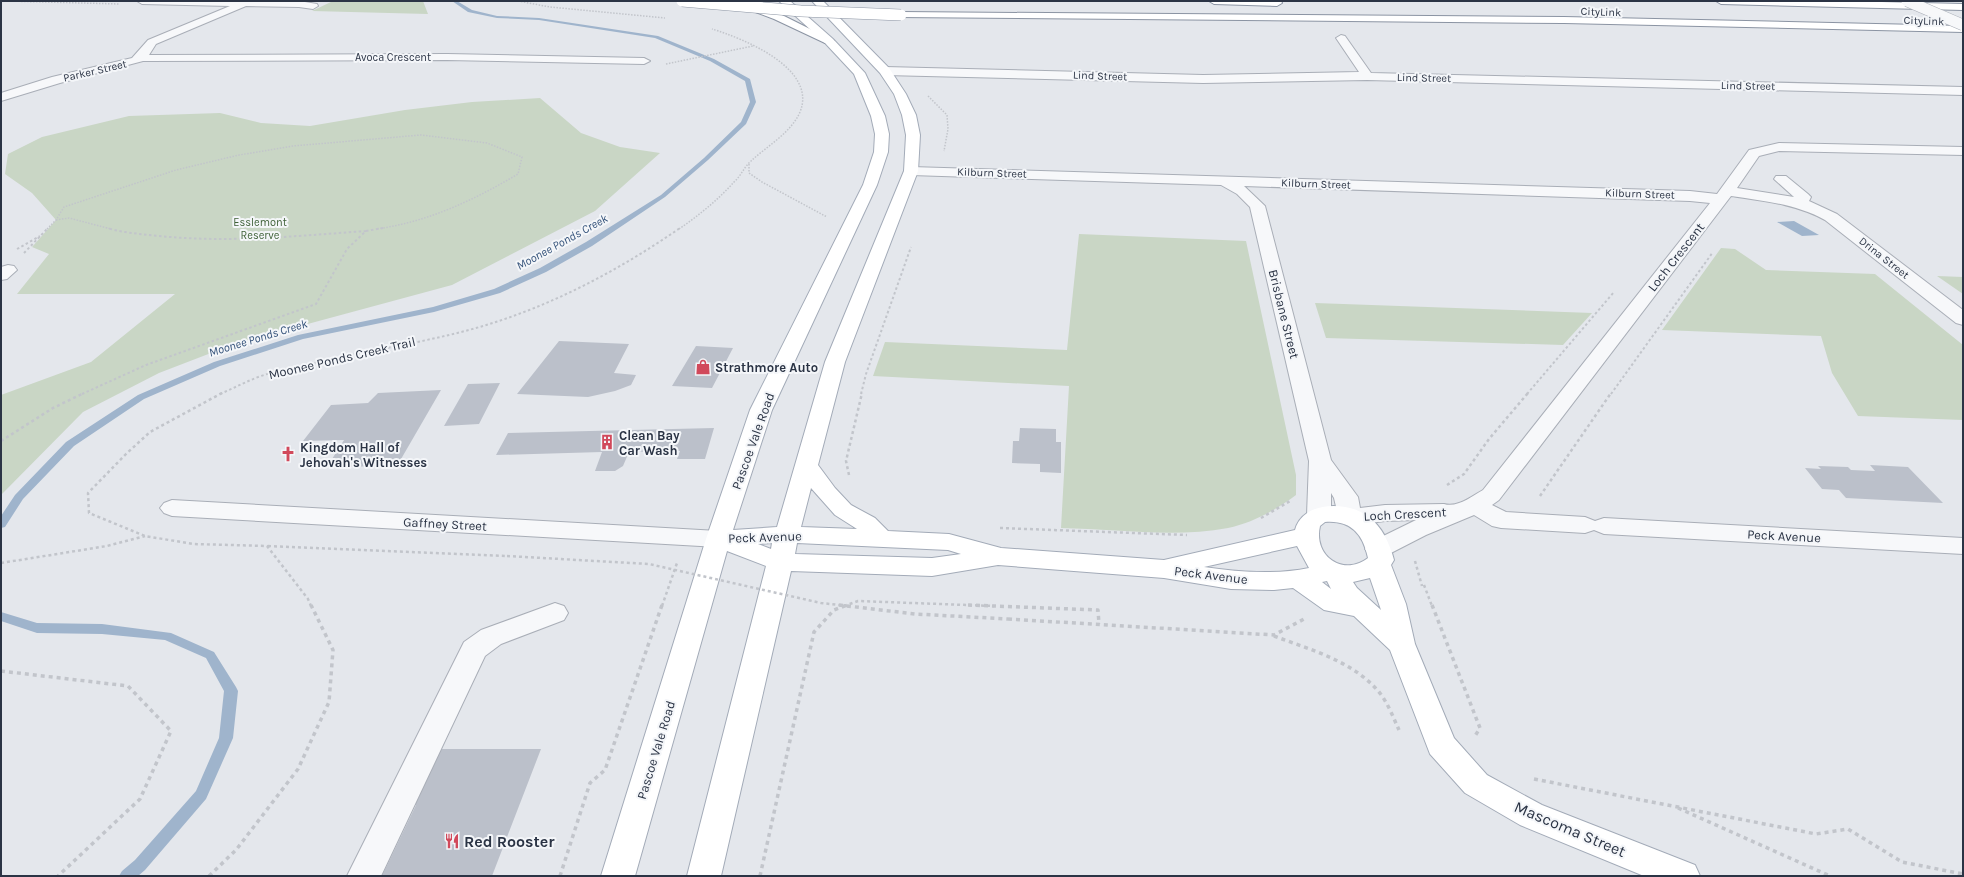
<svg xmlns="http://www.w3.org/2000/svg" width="1964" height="877" font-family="Karla,sans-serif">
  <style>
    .green { fill: #c9d6c5 }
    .water { fill: #9fb4cc }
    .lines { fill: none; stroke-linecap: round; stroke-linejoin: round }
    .stream { fill: #9fb4cc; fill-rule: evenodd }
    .building { fill: #bbc0ca }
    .minor-casing { stroke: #a9aeb7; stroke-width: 2 }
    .major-casing { stroke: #a3abb8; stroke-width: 2 }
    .highway-casing { stroke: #8b94a3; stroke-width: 2 }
    .path-far3 { stroke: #c2c5cb; stroke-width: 1.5; stroke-dasharray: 1.5 1.5; stroke-linecap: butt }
    .path-far2 { stroke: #c2c5cb; stroke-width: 2; stroke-dasharray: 2.5 2.5; stroke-linecap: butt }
    .path-far1 { stroke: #c2c5cb; stroke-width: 2.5; stroke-dasharray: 3 3; stroke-linecap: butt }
    .path { stroke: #c2c5cb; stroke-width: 3.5; stroke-dasharray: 4 4; stroke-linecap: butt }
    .minor { fill: #f7f8fa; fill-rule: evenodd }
    .major { fill: #fff; fill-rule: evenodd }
    .highway { fill: #fff; fill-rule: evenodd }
    .minor-bridge-casing { stroke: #a9aeb7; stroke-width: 12; stroke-linecap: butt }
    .highway-bridge-casing { stroke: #8b94a3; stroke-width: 12; stroke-linecap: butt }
    .path-bridge-far1 { stroke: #c2c5cb; stroke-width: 2.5; stroke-dasharray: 3 3; stroke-linecap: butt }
    .path-bridge { stroke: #c2c5cb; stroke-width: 3.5; stroke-dasharray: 4 4; stroke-linecap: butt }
    .minor-bridge { stroke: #f7f8fa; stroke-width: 11 }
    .highway-bridge { stroke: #fff; stroke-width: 11 }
    .labels { text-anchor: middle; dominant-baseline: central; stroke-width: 4; stroke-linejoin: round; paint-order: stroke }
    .far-street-label { font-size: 11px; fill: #2b3445; stroke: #f4f6f9 }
    .far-park-label { font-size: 11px; fill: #3f6138; stroke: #f4f6f9 }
    .far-water-label { font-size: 12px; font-style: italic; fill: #34527a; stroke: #f4f6f9 }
    .street-label { font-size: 13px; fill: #2b3445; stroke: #f4f6f9 }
    .poi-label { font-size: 13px; font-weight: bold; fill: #2b3445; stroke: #f4f6f9; text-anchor: start }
    .near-street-label { font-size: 16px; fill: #2b3445; stroke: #f4f6f9 }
    .near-poi-label { font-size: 16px; font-weight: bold; fill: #2b3445; stroke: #f4f6f9; text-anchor: start }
  </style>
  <rect width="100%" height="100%" fill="#e4e7ec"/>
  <path class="green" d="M333 1H423L428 14 312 11Z
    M540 98 581 133 620 147 660 153 595 211 452 285 237 343 159 373 83 412 1 495V395L91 362 175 294H17L49 254 32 247 56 220 32 193 5 174 8 154 42 137 129 116 220 113 261 123 310 126 405 110 472 102Z
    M1079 234 1246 241 1296 475V495C1276 510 1252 523 1228 528 1174 538 1116 529 1061 528L1069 386 873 376 885 342 1067 350Z
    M1721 248 1735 249 1766 270 1875 274 1963 345V420L1858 416 1832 373 1821 336 1662 330Z
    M1937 276 1963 277V294Z
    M1315 303 1592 313 1563 345 1326 338Z"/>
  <path class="water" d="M1794 221 1819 235 1802 236 1777 222Z"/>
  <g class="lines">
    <path class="stream" d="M452 1H457L472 10 497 16 539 18 658 36 714 59 750 79 756 102 746 124 708 160 665 197 592 246 546 272 500 293 434 312 303 339 220 366 144 399 74 446 23 499 5 527 1 528V516L15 495 66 442 138 395 214 362 298 335 433 307 494 289 540 268 586 242 661 195 704 158 741 122 750 102 745 81 710 61 655 38 539 20 497 18 468 12Z
      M1 612 37 623 102 624 171 633 214 652 236 687 238 691 233 738 206 799 145 870 138 876H119L122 871 135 860 196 791 219 738 224 691 206 658 165 640 102 634 37 633 1 621Z"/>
  </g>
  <path class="building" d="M559 341 629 344 614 373 636 375 631 385 615 391 588 397 517 394Z
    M696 346 733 348 712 388 672 386Z
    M500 383 479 424 444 426 468 384Z
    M441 390 397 466 327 467 344 440 303 441 331 405 368 403 378 393Z
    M714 428 705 459H677L680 451 629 452 623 466 615 471H595L602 452 496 455 508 433Z
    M1020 428 1056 429V442H1061V473L1040 472V464L1012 463 1013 441H1019Z
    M1870 465 1908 467 1943 503 1846 498 1839 490 1822 489 1805 468 1821 469 1818 466 1848 467 1851 470 1875 471Z
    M439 749H541L492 876H382L416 805H387Z"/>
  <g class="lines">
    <g class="minor-casing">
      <path id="minor" d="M137 1H299L317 4 318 6 313 9 299 7 246 6 156 44 149 55 447 54 644 58 650 61 644 64 447 60 143 61 60 83 1 101V93L52 77 132 58 148 40 230 6 142 4Z
        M1341 35 1345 36 1371 73 1963 87V95L1367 80 1203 83 885 75 879 71 885 67 1203 75 1359 72 1336 38Z
        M1779 143 1963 147V155L1779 151 1759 156 1737 188 1794 197 1774 179 1776 176H1786L1808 194 1811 197 1809 201 1837 214 1963 310V325L1956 323 1825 220C1796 204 1764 201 1731 196L1499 500 1492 505 1506 512 1585 517 1595 521 1604 518 1963 538V554L1604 534 1594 530 1585 533 1501 528 1492 526 1474 515 1426 535 1387 555 1378 557 1369 555 1365 549 1369 543 1416 520 1385 521 1354 525 1345 523 1341 520 1338 515 1334 498 1331 493V515L1328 520 1319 523 1310 520 1307 515 1309 461 1250 207 1237 194 1221 185 911 175 906 174 904 171 906 168 911 167 1690 191 1717 194 1749 150ZM1244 186 1690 201 1710 203 1483 490C1471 497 1457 508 1444 504L1385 505 1360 508 1358 497 1331 460 1265 206Z
        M8 265 14 266 17 270 7 279 1 280V267Z
        M172 500 718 531 727 533 730 539 727 545 718 547 172 516 164 513 160 508 164 503Z
        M555 603 564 606 568 613 564 620 501 644 485 656 381 876H347L464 642 481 630Z"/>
    </g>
    <g class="major-casing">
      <path id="major" d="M779 1H790L833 39 865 73 885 116 889 134 888 152 877 185 772 410 733 530 777 527 825 362 904 171 906 135 902 115 894 94 880 73 812 1H823L889 68 906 94 916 115 920 135 918 171 845 362 818 465 835 488 851 505 875 518 888 531 949 534 1001 548 1164 560 1295 530C1303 500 1349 501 1369 517 1382 527 1390 544 1394 560L1391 565 1406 604 1415 644 1454 738 1487 775 1542 805 1695 865 1700 876H1644L1520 825 1465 793 1430 754 1390 650 1354 616 1324 610 1293 588 1274 590 1231 589 1164 578 998 565 932 576 791 571 721 876H687L766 566 727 551 635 876H601L706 539 750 410 863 185 874 152 875 134 871 116 854 74 825 43ZM811 488 835 515 857 529 801 527ZM1325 522C1351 520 1363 534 1368 558 1343 577 1313 556 1320 526ZM772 543 771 549 758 544ZM797 543 948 550 961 554 932 558 795 554ZM1297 546 1309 568C1275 575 1239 572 1204 567ZM1370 578 1381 610 1357 588 1353 582ZM1327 581 1331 589 1322 582Z"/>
    </g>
    <g class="highway-casing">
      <path id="highway" d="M1209 1H1281L1282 3 1277 6 1214 4Z
        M1716 1H1841L1963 4V10L1721 4Z
        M746 2 782 15 834 41 829 44 825 43 774 19 742 7 741 5Z
        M901 12 1564 17 1963 26V32L1564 23 897 17 896 15 897 13Z"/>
    </g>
    <path class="path-far3" d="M6 1 120 4
      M518 1 550 7 665 18
      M666 64 753 46
      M928 96 947 115 948 129 944 151
      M749 164V173L762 182 827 217
      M56 220 69 218 111 229
      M47 229 56 220 64 207 176 170 239 155 293 146 421 135 487 143 522 157 518 174C474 200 428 222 376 229
      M679 229C698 216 718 200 734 182 741 176 744 167 751 161 767 146 791 133 800 112 818 68 742 38 712 29"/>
    <path class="path-far2" d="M366 231 383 228
      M17 249 40 236
      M24 253 48 228
      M82 394 146 365 316 304 347 249 366 231C297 236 228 243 159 236 141 234 124 233 107 228
      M220 394C234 388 247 381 261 376 275 371 289 369 302 366 356 352 412 345 465 331 542 311 615 273 680 228
      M861 394 866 374 911 247
      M1527 394 1614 292
      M1611 394 1713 252"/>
    <path class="path-far1" d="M222 393 150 432 126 454 88 493 89 513 145 536 193 544 267 546 308 599 311 606
      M1 441 53 408 84 393
      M849 475 846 461 862 393
      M1447 485 1464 474 1489 439 1528 393
      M1540 496 1611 393
      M1261 518 1290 501
      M1000 528 1187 535
      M268 546 507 556
      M1415 561 1422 586
      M1 563 107 546 145 536
      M1424 585 1432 606
      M662 606 677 563
      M844 606 858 601 994 606"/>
    <path class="path" d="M968 605 1098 610 1099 624
      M1432 605 1480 728 1475 736
      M1008 619 1274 635 1304 619
      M1274 636C1311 650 1353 661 1379 692 1388 703 1393 717 1399 730
      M1 671 128 686 171 731 140 799 58 876
      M1534 779 1816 834 1848 829 1902 862 1963 874
      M1678 808 1830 876
      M209 876 236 850 298 769 329 702 333 650 311 605
      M560 876 590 783 605 770 662 605
      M760 876 814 632 834 610 847 605"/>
    <use href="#minor" class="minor"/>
    <use href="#major" class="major"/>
    <use href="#highway" class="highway"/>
    <g class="minor-bridge-casing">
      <path id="minor-bridge" d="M1907 1 1963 25"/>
    </g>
    <g class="highway-bridge-casing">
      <path id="highway-bridge" d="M682 1 801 11 901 15"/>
    </g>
    <path class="path-bridge-far1" d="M507 556 649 564 821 603 848 606"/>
    <path class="path-bridge" d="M839 605 915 614 1008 619"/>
    <use href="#minor-bridge" class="minor-bridge"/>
    <use href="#highway-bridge" class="highway-bridge"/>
  </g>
  <defs>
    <g id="shop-bare" transform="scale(1.2)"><path d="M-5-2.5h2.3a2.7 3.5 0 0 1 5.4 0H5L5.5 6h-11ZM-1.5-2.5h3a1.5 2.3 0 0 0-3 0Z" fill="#d1495b" stroke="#f4f6f9" stroke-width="2.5" paint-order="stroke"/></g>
    <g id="building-bare" transform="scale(1.2)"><path d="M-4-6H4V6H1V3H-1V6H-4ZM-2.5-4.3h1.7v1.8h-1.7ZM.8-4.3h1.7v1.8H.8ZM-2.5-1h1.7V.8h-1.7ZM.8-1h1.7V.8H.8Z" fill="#d1495b" stroke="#f4f6f9" stroke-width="2.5" paint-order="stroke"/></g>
    <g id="church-bare" transform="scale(1.2)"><path d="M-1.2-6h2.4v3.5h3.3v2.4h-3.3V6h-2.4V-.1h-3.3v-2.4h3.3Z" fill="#d1495b" stroke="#f4f6f9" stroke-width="2.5" paint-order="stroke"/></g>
    <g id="restaurant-bare" transform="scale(1.2)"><path d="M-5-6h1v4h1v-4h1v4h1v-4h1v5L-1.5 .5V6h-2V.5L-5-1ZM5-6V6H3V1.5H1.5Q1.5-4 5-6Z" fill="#d1495b" stroke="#f4f6f9" stroke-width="2.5" paint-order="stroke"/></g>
  </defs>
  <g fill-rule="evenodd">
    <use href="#shop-bare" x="703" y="367"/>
    <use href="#building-bare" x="607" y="442"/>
    <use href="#church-bare" x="288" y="454"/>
    <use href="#restaurant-bare" x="452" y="841"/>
  </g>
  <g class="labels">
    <g class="far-street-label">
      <text transform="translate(1601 12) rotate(2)">CityLink</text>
      <text transform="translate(1924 21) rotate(2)">CityLink</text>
      <text x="393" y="57">Avoca Crescent</text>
      <text transform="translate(95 71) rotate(-13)">Parker Street</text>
      <text transform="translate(1100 76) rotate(2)">Lind Street</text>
      <text transform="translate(1424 78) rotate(1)">Lind Street</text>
      <text transform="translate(1748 86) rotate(1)">Lind Street</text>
      <text transform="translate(992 173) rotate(2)">Kilburn Street</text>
      <text transform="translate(1316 184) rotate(2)">Kilburn Street</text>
      <text transform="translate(1640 194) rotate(2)">Kilburn Street</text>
      <text transform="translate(1884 258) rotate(38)">Drina Street</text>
    </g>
    <g class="far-park-label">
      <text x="260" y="222">Esslemont<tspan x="260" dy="13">Reserve</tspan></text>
    </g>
    <g class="far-water-label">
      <text transform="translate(562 242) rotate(-29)">Moonee Ponds Creek</text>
      <text transform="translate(258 338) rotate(-17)">Moonee Ponds Creek</text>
    </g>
    <g class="street-label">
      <text transform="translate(1676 257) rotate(-52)">Loch Crescent</text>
      <text transform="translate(1284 314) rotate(76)">Brisbane Street</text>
      <text transform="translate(342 358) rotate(-13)">Moonee Ponds Creek Trail</text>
      <text transform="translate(753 441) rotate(-70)">Pascoe Vale Road</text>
      <text transform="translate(1405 514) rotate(-3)">Loch Crescent</text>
      <text transform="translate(445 524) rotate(3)">Gaffney Street</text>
      <text transform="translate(1784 536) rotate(3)">Peck Avenue</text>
      <text transform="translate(765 537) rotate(-2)">Peck Avenue</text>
      <text transform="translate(1211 575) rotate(7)">Peck Avenue</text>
      <text transform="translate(656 750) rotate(-73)">Pascoe Vale Road</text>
    </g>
    <g class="poi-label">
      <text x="715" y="367">Strathmore Auto</text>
      <text x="619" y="435">Clean Bay<tspan x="619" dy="15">Car Wash</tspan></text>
      <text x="300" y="447">Kingdom Hall of<tspan x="300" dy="15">Jehovah's Witnesses</tspan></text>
    </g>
    <g class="near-street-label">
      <text transform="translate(1570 829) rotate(23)">Mascoma Street</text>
    </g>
    <g class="near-poi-label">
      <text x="464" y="841">Red Rooster</text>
    </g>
  </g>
  <rect width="1964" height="877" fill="none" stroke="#2b3445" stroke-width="4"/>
</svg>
